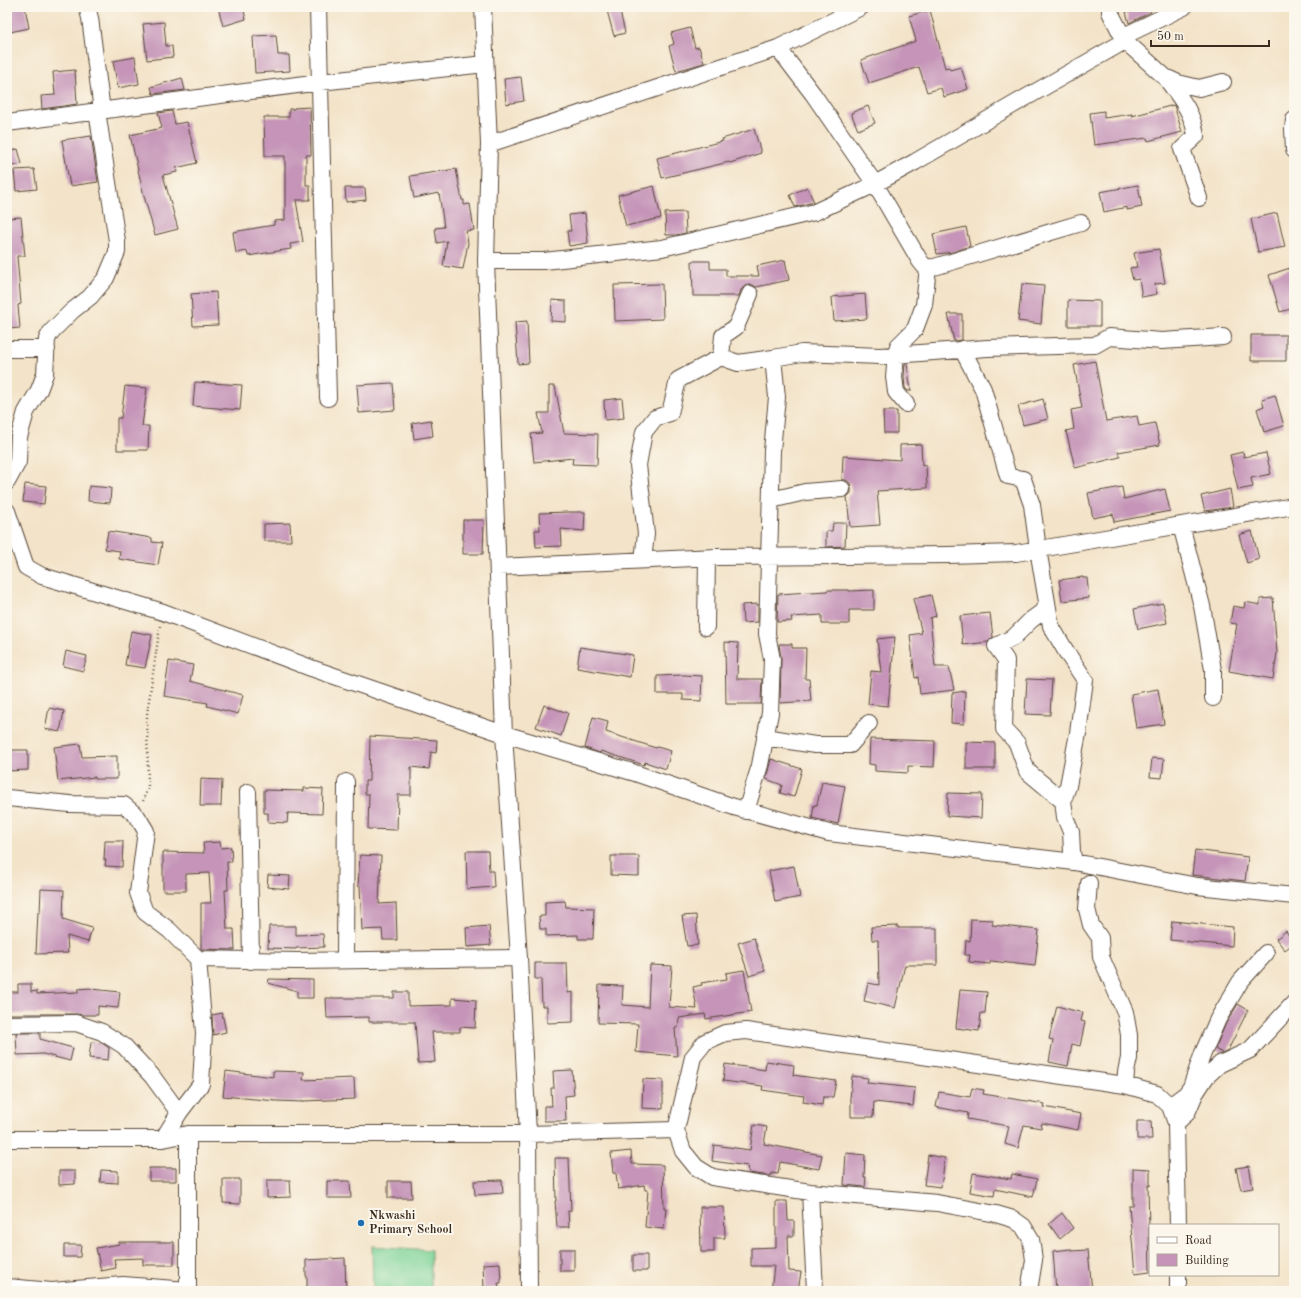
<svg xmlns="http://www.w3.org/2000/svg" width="1301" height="1298" font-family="'Old Standard TT',serif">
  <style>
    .garden { fill: #7ed498; stroke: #5c7f5b }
    .building { fill: #c594b8 }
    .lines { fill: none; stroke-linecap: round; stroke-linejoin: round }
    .minor-casing { stroke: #574638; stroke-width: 18 }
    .path { stroke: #574638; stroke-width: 2.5; stroke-dasharray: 1 3; stroke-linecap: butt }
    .minor { stroke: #fff; stroke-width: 16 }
    .poi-dot { fill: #1f6fb2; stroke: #fbf7ec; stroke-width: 1.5 }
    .labels { text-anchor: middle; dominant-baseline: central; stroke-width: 4; stroke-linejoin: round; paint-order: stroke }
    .poi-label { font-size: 12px; font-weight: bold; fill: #3b2a1e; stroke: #fbf7ec; text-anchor: start }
  </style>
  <rect width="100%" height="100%" fill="#fbf7ec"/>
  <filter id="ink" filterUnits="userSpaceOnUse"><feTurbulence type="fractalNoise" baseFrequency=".025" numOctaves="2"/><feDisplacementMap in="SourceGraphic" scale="8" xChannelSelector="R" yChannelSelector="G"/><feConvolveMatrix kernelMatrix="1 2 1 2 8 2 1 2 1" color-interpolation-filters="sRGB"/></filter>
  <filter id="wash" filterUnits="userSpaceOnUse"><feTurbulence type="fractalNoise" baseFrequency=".012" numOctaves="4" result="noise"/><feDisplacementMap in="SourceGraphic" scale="16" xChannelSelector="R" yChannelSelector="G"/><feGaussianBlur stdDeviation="0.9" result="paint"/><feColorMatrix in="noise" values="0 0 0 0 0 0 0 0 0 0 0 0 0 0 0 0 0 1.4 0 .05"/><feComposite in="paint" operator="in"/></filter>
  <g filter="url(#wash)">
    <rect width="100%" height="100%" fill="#f3e3c8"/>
    <path class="garden" d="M372 1246 431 1250V1291H373Z"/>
    <g id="blocks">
      <path class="building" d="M7 7H25L29 28 10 32 7 18Z
        M218 7H243L246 19 223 26Z
        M606 7H619L625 33 614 36Z
        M1127 7H1149L1151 12 1129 23 1126 12 1128 11Z
        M930 10 945 68 949 67 950 70 961 67 968 89 944 97 941 88 927 92 919 67 869 83 861 60 916 41 909 16Z
        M164 22 166 46H172L173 57 147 60 143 24Z
        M690 28 695 48 699 47 704 63 676 71 669 46 674 44 671 33Z
        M276 35 278 55H289L290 71 255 73 253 36Z
        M135 57 139 84 118 88 113 61Z
        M75 70 77 104 42 109 41 96 55 95 53 72Z
        M521 77 524 101 506 104 504 79Z
        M182 78 185 90 153 94 151 87Z
        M1174 105 1182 132 1148 141 1147 138 1094 145 1090 113 1104 111V118L1132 114V116Z
        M868 106 875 123 858 130 851 113Z
        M310 107 311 155H306V185H310V200H296L303 242 290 244 291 249 278 251 248 256 247 251 236 253 233 232 274 225V221L285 220V156H265L264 117H289V109H294V108Z
        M172 111 175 124 187 122 197 163 176 168 177 172 163 175 178 229 155 235 144 196 130 135 162 128 158 113Z
        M754 129 761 153 730 163 729 162 662 178 657 158 723 141 722 139Z
        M91 136 98 182 70 186 62 140Z
        M18 149 22 164 7 167V152Z
        M34 169 37 189 16 191 14 170Z
        M456 169 462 200H464V205L470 204 474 230 466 231 468 243 463 269 443 266 447 241 437 243 435 228 444 227 439 193 414 198 410 176Z
        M1138 185 1142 207 1127 210V207L1104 212 1100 192Z
        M654 186 661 218 626 226 618 195Z
        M807 187 814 202 795 207 790 195Z
        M345 188H365L366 200 346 202Z
        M685 212 686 233 676 235H666L665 213Z
        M585 213 588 243 569 246 567 231H571L569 215Z
        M1277 213 1285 247 1258 252 1251 219Z
        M21 217 25 256H17L21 304 18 305 20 328 7 329V218Z
        M966 227 970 246 953 252 937 254 933 234Z
        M1159 249 1165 283 1155 284 1157 294 1142 297 1139 279 1133 280 1130 268 1137 267 1134 253Z
        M785 260 789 280 756 287 753 285H748L745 286 741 290 739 296H693L692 261H710V269H726V276H759L757 266Z
        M1290 268 1294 283V308L1280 312 1269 275Z
        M662 284 663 319 615 321 614 285Z
        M1022 284 1044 286 1041 324 1018 321Z
        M216 292 218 325 193 326 191 294Z
        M865 294 867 319 834 321 832 297Z
        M552 300 566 301V322L551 321Z
        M1068 300 1100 301V326H1068Z
        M948 314H962V340L954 341Z
        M527 321 529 363 518 364 515 322Z
        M1251 335H1286V361H1251Z
        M1095 361 1106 421 1137 416 1139 426 1155 423 1160 445 1118 452 1120 457 1075 468 1066 431 1074 429 1071 410 1082 408 1074 365Z
        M905 364H907L911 391H908L905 388 904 377Z
        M195 382 242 385 240 410 193 406Z
        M393 383 395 410 359 413 357 385Z
        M125 386 147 388 142 426H149L148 450H117V418H121Z
        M549 386H555L564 433 598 434 597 465 572 464 573 458 534 462 531 434 542 433 538 413H549Z
        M1275 395 1284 426 1264 432 1257 409 1264 406 1262 399Z
        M622 398 624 418 605 420 604 400Z
        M1043 399 1048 419 1023 425 1018 406Z
        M883 411H897V433H884Z
        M431 420 433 436 414 439 412 423Z
        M921 444 922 466 926 465 927 488 877 491 880 525 850 527 847 497 851 493V488L850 483 846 480H842L843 456 900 460V445Z
        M1243 452 1244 457 1266 453 1271 474 1251 478 1253 487 1238 490 1230 455Z
        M25 484 46 486 44 504 23 502Z
        M89 486 111 488 110 503 88 501Z
        M1122 487 1124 499 1165 489 1170 511 1114 522 1113 514 1093 518 1088 493Z
        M1230 489 1233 507 1205 511 1201 496Z
        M568 512H585L584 531 561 529 562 546 536 547 535 530H540L539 513Z
        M463 520H484L483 554H463Z
        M290 523 291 541H264V524Z
        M833 523H846L845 546 826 547V531H832Z
        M108 531 152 538V542L162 543 158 565 119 559 120 551 105 549Z
        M1252 531 1259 559 1247 563 1239 535Z
        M1083 577V578H1087L1089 598 1062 601 1059 580Z
        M827 590H849V591L874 590V610H849V624H822V615L791 617 792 621 777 622 778 594 827 591Z
        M931 595 936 616 930 618 935 667H949L954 690 920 694 918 677 915 678 910 635 922 633 913 599Z
        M1273 598 1277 653 1273 679 1229 671 1237 624 1230 623 1233 606 1244 608 1245 602 1260 605V599Z
        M1163 603 1167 623 1138 629 1134 609Z
        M758 604V622L743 623 742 605Z
        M990 613 993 637 988 642 963 645 960 616Z
        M131 631 152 635 145 668 125 665Z
        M895 637 888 706 868 704 871 671 881 672 877 639Z
        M725 642 738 643 737 679H762L761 704H726Z
        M779 644H792V648H806L805 679H809L811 701 780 703 781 659Z
        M580 647 633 655 630 677 577 668Z
        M66 651 87 656 83 671 63 666Z
        M169 661 193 665 190 681 243 695 238 714 207 706 208 703 164 696Z
        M684 675 702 676 701 701 683 700V694H657V676Z
        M1027 679 1052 680 1050 715 1025 714Z
        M1158 689 1164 724 1136 728 1131 694Z
        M965 691 964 724 951 723 952 693Z
        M544 705 568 713 561 736 536 727Z
        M49 708 64 711 60 732 45 729Z
        M593 717 608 721 606 732 656 748 657 747 671 751 666 769 645 762 644 765 601 751 600 753 585 748Z
        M370 736 437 740 436 753 431 752 429 769 411 767V795H398L397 830 368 829 369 794H365V781H369Z
        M870 739 935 741 934 767 908 766V773L875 771V765L869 764Z
        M966 742 995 743V769H966Z
        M80 744 82 757 117 756V779H95V777L58 781 54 747Z
        M7 750H28V770L7 771Z
        M1152 758 1164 759 1162 778 1150 777Z
        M771 759 802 769 794 797 780 793 782 785 766 779Z
        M201 779 222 780 221 806H200Z
        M822 782 845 786 838 824 812 818 814 805H817Z
        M304 788 323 789 322 814 288 813 287 823 268 822V813H264V790L304 791Z
        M948 793 982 794 981 818 947 816Z
        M105 841H123L122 867 105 866 106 860H104Z
        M220 842 221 848 231 847 232 862H227L228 890H225L227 929H234L235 950 201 949V903H211L209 873 186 874V891H163V852L204 853 203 843Z
        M1195 850 1248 857 1245 881 1192 875Z
        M466 851H488L489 871H493L494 887 467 889Z
        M360 855 381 856 379 904 396 903 397 940H383L382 929 362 930 360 886H358Z
        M611 856H639V876L611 875Z
        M794 866 800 897 775 902 769 871Z
        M268 875 290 876 289 889 267 887Z
        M41 889 64 890 63 919 92 928 88 942 67 936 68 953 36 954 38 912H40Z
        M565 901 566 907 594 908 593 939H578V935L546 936V929H540L539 916H545V902Z
        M696 915 698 945 687 946 682 916Z
        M971 919 993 920 992 925 1039 930 1035 966 991 961 990 964 969 962 970 955H965L966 940 970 941Z
        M1172 921 1233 927 1232 946 1170 940Z
        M269 926H296V935L323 934 324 947 296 948V949L268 948Z
        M489 926 491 945 467 947 466 928Z
        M898 926V928H937V965H905L895 1008 864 1001 868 983 879 985 878 940H872L871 927Z
        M1286 931 1294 943 1285 950 1276 939Z
        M754 938 765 971 749 976 738 943Z
        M535 963H567L568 993 573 992V1022L547 1023V1006H542L541 979H535Z
        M650 965 672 966 669 1007 697 1009 693 987 702 985 701 983 727 979 726 973 744 970 751 1012 706 1019 705 1014 679 1018 678 1028H675L677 1056 636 1052 638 1024 598 1023 599 985 623 986 622 1005 648 1007Z
        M269 979 313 980V998H297V991L268 983Z
        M18 984H31V992L37 991V994L78 992V989L90 988 91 989 120 992 118 1008 98 1006V1015H83L76 1014H7V992H18Z
        M960 990 987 992 985 1013H981L979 1031 956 1028Z
        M394 992H408V1006L452 1005V998L476 1000 475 1028 460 1027V1032H432L435 1062 418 1063 415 1022H369V1017L327 1018 326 998H394Z
        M1238 1004 1248 1010 1228 1050 1222 1053 1215 1049 1226 1023Z
        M1057 1006 1083 1013 1081 1021 1085 1022 1080 1046 1072 1044 1068 1066 1049 1062 1053 1040 1049 1039Z
        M222 1013 226 1032 213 1035 212 1015Z
        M16 1033H40V1039L73 1048 70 1061 43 1054 17 1055Z
        M91 1042 102 1043 109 1048 108 1060 89 1058Z
        M766 1061 794 1065 793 1075 836 1081 833 1097H823L822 1105 803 1102 804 1096 762 1090 763 1086 723 1081 725 1064 765 1070Z
        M572 1070 574 1095 565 1096 566 1121H544V1106H552L551 1088H554L553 1071Z
        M226 1071 273 1077V1071L304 1072 303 1080 354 1078 355 1099 303 1101V1102L276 1101 223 1096Z
        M852 1076 868 1078 867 1083 915 1088 913 1106 874 1102 873 1117H851V1099H850Z
        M643 1079 663 1080V1109L642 1108Z
        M972 1088 984 1090 983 1094 1045 1104 1044 1107 1081 1114 1078 1130 1042 1123 1041 1128 1024 1125 1018 1148 1005 1144 1009 1126 967 1119 968 1113 936 1107 939 1092 970 1097Z
        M1137 1121H1151L1152 1139H1137Z
        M754 1125 767 1127 764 1144 822 1155 819 1169 780 1162 778 1174 771 1173V1176L749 1173V1170L747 1169 748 1166 712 1161 714 1145 750 1150Z
        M631 1151 632 1164 663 1165 664 1208H666L664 1229 645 1227 648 1190H645L644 1185 618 1189 616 1173H613L611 1153Z
        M846 1153 865 1155 864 1177H866L865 1187 844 1185Z
        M928 1155 945 1158 941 1187 924 1185Z
        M555 1158H569L571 1211H568L569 1227H557L555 1201H556Z
        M1249 1166 1253 1188 1241 1190 1236 1168Z
        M149 1168H176V1181H149Z
        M1133 1168 1150 1169V1186L1148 1185 1150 1272 1135 1274 1129 1206H1133Z
        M101 1170 118 1171V1183L100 1182Z
        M59 1171H75V1184L59 1185Z
        M973 1173 1011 1179 1012 1174 1037 1179 1033 1197 995 1189 994 1196 970 1192Z
        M223 1179H240V1204L223 1203Z
        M267 1180H290L291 1197 267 1198Z
        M502 1180 503 1193 475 1195 474 1181Z
        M327 1181H350L351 1198H327Z
        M388 1181H411L412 1198H388Z
        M776 1201H787L788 1221H794V1236H788L789 1271 801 1272 798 1291H771L774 1266H751V1248L776 1247Z
        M700 1207H724L725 1238H714V1252H701Z
        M1062 1213 1073 1228 1060 1239 1049 1224Z
        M119 1242H174V1265H143V1258L114 1259 116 1268 101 1271 96 1248 119 1244Z
        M64 1245H81L80 1257H64Z
        M560 1249H574V1271H560Z
        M1071 1249V1251L1088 1250 1092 1291H1056L1053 1251Z
        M633 1255H647V1271H633Z
        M345 1258 346 1291H307V1276H306V1260Z
        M500 1263 501 1283H498L499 1288 484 1289 483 1264Z"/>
    </g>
  </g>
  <g filter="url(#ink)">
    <use href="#blocks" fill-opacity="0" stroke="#574638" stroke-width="1"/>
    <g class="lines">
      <g class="minor-casing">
        <path id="minor" d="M87 7 90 18 102 111
          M318 7 328 398
          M483 7 489 144 486 261 504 734 519 958 528 1134 529 1291
          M1110 7V12L1125 41 1165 77 1178 83 1199 88 1223 82
          M778 48 813 94 875 184 920 261 924 266 931 268 1081 223
          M1165 77C1179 96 1193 112 1196 136L1182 149 1199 198
          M1294 120 1293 129 1294 150
          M7 123 320 82 485 64
          M489 144 778 48 861 7
          M486 261H544L662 248 815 212 875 184 915 162 1018 102 1125 41 1126 35 1184 7
          M7 349H47
          M962 349 983 389 1008 476 1023 479 1032 505 1038 549 1051 626 1067 653 1085 680 1078 733 1068 786 1063 801 1065 817 1071 832 1072 852 1074 862
          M721 357 723 336 736 327 750 294
          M906 404 896 392 894 377 896 354 898 346 915 329 924 305 928 267
          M7 482 18 462 19 437 26 412 39 390 45 374 47 339 51 332 72 311 90 297 106 278 117 252V241L97 111
          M771 500 805 492 842 489
          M7 511 26 567 42 576 163 612 311 668 504 734 632 772 734 807 829 833 1074 862 1197 886 1294 896
          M1181 525 1202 606 1213 670V698
          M643 560 646 534 638 465 644 432 655 418 670 413 678 380 721 357 738 363 773 358
          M498 567 716 557 948 555 1016 553 1294 506
          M1047 603 1042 612 1031 620 1014 637 996 646 1006 660 1004 729 1017 743 1027 771 1063 801
          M706 627 707 558
          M765 737 815 745H850L869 723
          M248 792 251 961
          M7 798 70 804 124 805 137 816 146 831 138 893 145 912 169 930 198 959
          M746 811 760 765 770 713 772 659 767 634 772 451 777 397 773 358 802 353 880 356 987 348 1095 345 1109 337 1162 341 1223 337
          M1089 883 1087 909 1091 925 1100 938 1101 957 1125 1012 1129 1035V1058L1126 1072 1125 1085
          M345 960 346 782
          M7 1024 76 1023 102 1032 124 1046 152 1076 179 1113
          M1170 1106 1186 1094 1191 1087 1203 1053 1218 1019 1240 982 1266 953
          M1176 1123 1187 1113 1195 1094 1206 1077 1220 1064 1250 1050 1294 1003
          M188 1134V1291
          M7 1139H163L188 1134H528L676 1130
          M163 1139 179 1113 201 1084 204 1033 198 959 296 961 519 958
          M810 1192 815 1291
          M1178 1275V1291
          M7 1287 52 1291 123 1285 188 1290
          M1029 1291 1034 1260 1031 1239 1023 1226 1013 1219 996 1214 937 1203 810 1192 712 1177 696 1167 683 1151 676 1130 693 1057 705 1042 725 1033 746 1031 1125 1085 1157 1094 1170 1106 1176 1123 1178 1225"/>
      </g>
      <path class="path" d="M143 801 148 787 147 714 160 626"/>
      <use href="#minor" class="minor"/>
    </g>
  </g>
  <circle class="poi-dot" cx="361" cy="1223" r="4"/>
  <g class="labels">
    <g class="poi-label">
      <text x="369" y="1216">Nkwashi<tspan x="369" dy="14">Primary School</tspan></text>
    </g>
  </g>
  <rect width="1301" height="1298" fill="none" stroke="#fbf7ec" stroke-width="24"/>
  <rect x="1149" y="1224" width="130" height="52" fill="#fbf7ec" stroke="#aea59a"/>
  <rect x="1157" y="1237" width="20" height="6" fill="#ffffff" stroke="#aea59a"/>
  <text x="1185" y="1244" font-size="12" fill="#3b2a1e">Road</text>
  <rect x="1157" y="1254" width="20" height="12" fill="#c594b8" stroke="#aea59a"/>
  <text x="1185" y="1264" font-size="12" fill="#3b2a1e">Building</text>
  <path d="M1151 40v6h118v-6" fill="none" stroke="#3b2a1e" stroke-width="2"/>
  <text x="1157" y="40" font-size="12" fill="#3b2a1e" stroke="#fbf7ec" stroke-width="3" paint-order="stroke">50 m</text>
</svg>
